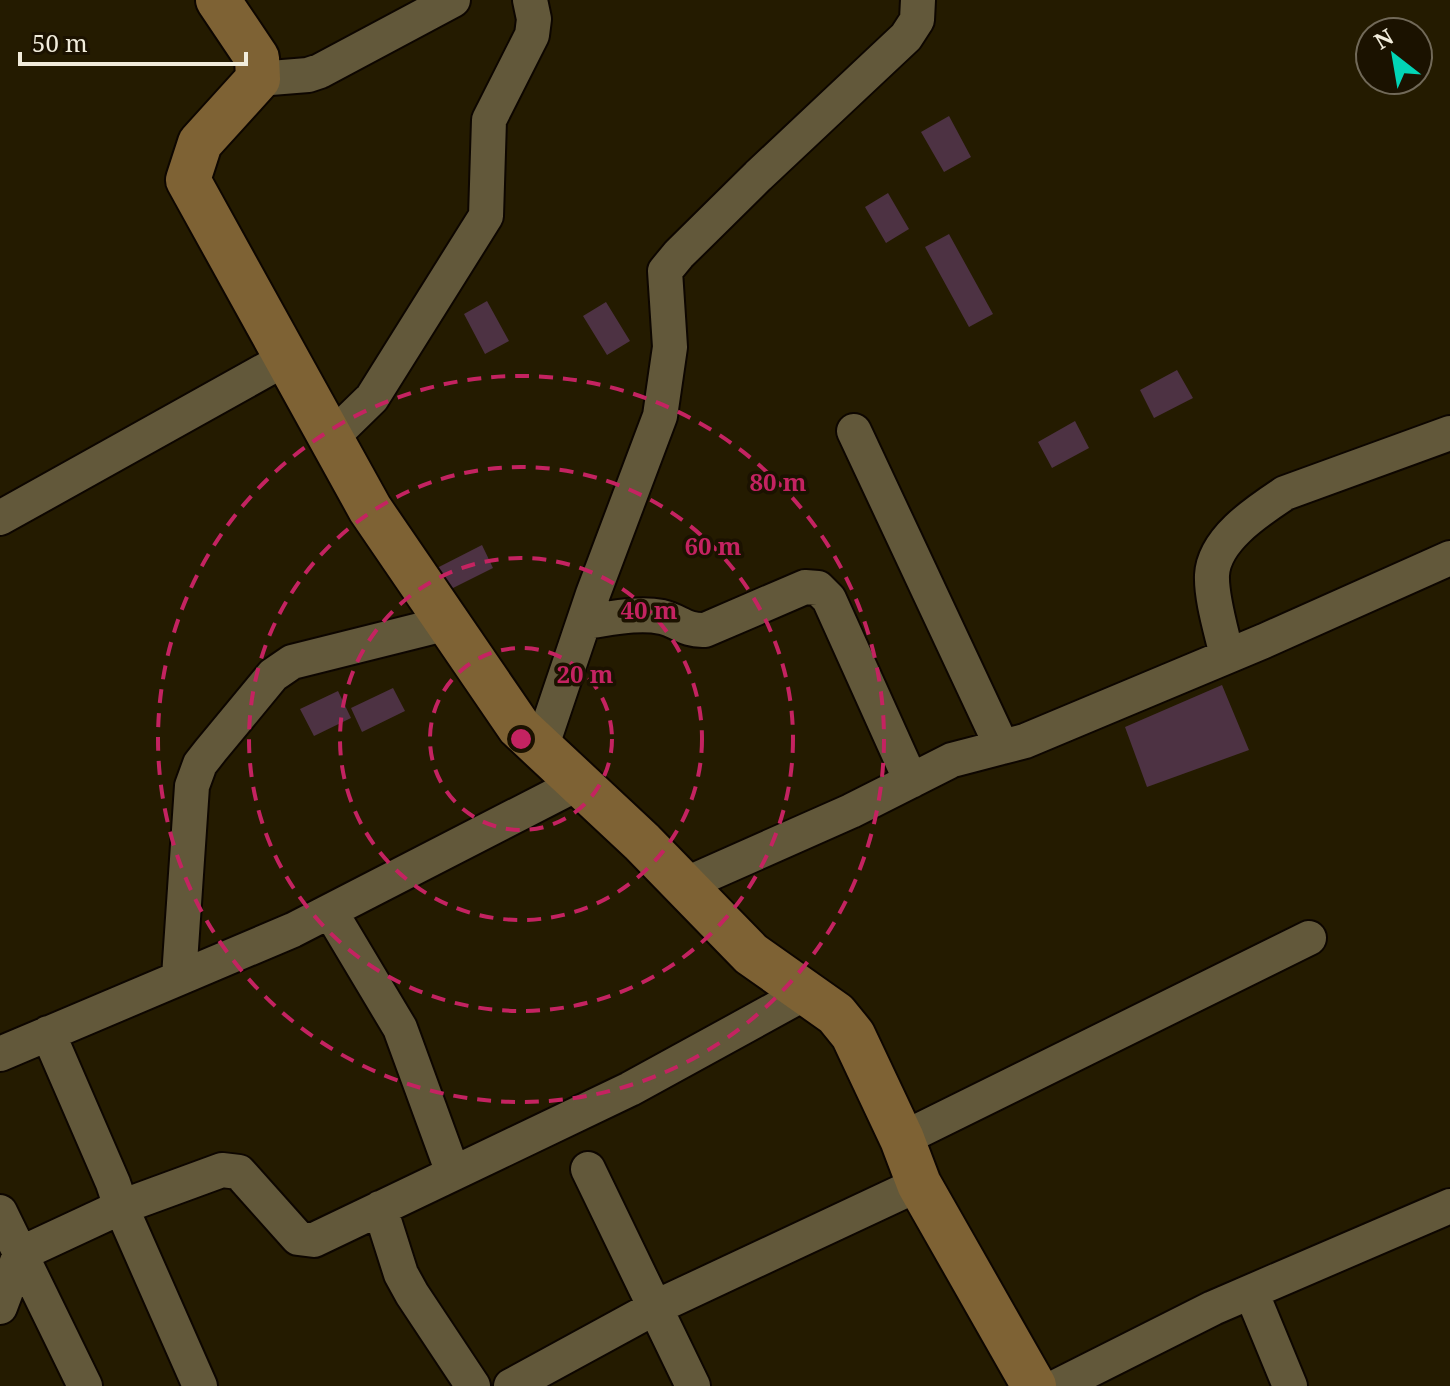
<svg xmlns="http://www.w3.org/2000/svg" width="1450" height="1386" font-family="'Noto Serif',serif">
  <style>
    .building { fill: #4d3243 }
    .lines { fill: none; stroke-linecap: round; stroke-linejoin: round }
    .street-casing { stroke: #0d0600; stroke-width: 38 }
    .secondary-casing { stroke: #0d0600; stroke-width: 48 }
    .street { stroke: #62583a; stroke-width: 34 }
    .secondary { stroke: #7e6234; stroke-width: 44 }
    .ring { fill: none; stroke: #c42361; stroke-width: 4; stroke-dasharray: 14 10 }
    .centre { fill: #c42361; stroke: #1b1200; stroke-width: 4 }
    .ring-label { font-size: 24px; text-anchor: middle; font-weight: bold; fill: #c42361; stroke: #1b1200; stroke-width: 7; stroke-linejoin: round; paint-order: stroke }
  </style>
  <rect width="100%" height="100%" fill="#241b00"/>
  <path class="building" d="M949 116 971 157 944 172 921 132Z
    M888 193 909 229 886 243 865 207Z
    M949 234 993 314 969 327 925 247Z
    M487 301 509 341 485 354 464 314Z
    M606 302 630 341 607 355 583 316Z
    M1177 370 1193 398 1154 418 1140 390Z
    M1075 421 1089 448 1052 468 1038 442Z
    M482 545 493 568 447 591 435 569Z
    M1222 685 1249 750 1147 787 1125 727Z
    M393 688 405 711 362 732 351 708Z
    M338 691 351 718 314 736 300 709Z"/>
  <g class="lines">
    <g class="street-casing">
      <path id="street" d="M258 79 308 75 320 71 453 0
        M854 431 1002 747
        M331 438 372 398 486 216 489 120 532 35 534 19 530 0
        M0 518 287 358
        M584 622C609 619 637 612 662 617 679 621 685 631 705 630L805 587 818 588 829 599 911 781
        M1227 656C1222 633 1211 599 1212 575 1214 539 1258 511 1285 493L1450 433
        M541 748 593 594 660 416 670 347 665 271 679 254 758 176 906 37 917 20 918 0
        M684 885 851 811 952 760 1025 741 1264 641 1450 558
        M330 911 400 1028 453 1173
        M179 977 192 786 200 764 211 750 273 675 292 662 448 623
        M48 1033 113 1183 121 1207 200 1386
        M0 1054 293 930 579 783
        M902 1139 1309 938
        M588 1169 693 1386
        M380 1208 401 1274 412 1294 473 1386
        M0 1212 85 1386
        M1252 1294 1290 1386
        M0 1307 20 1254 121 1207 222 1170 239 1172 298 1238 314 1240 630 1089 805 993
        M511 1386 654 1308 919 1184
        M1058 1386 1213 1308 1450 1206"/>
    </g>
    <g class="secondary-casing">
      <path id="secondary" d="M218 0 257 58 258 79 200 143 188 180 370 509 519 727 642 842 751 954 836 1014 853 1035 902 1139 919 1184 1034 1386"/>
    </g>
    <use href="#street" class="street"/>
    <use href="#secondary" class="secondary"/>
  </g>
  <g class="ring">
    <circle cx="521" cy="739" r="91"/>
    <circle cx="521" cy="739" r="181"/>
    <circle cx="521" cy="739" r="272"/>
    <circle cx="521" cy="739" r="363"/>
  </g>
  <circle cx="521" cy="739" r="12" class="centre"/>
  <g class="ring-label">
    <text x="778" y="491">80 m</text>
    <text x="713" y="555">60 m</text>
    <text x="649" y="619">40 m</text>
    <text x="585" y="683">20 m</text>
  </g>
  <g transform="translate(1394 56) rotate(329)"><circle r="38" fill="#1b1200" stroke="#716958" stroke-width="2"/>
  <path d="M0-6L14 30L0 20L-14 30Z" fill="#02d5b6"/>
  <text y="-12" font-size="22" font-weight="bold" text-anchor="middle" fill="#f1ecdb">N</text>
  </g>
  <path d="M20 52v12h226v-12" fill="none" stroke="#f1ecdb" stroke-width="4"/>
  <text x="32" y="52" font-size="24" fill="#f1ecdb" stroke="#1b1200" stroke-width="6" paint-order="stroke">50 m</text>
</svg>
